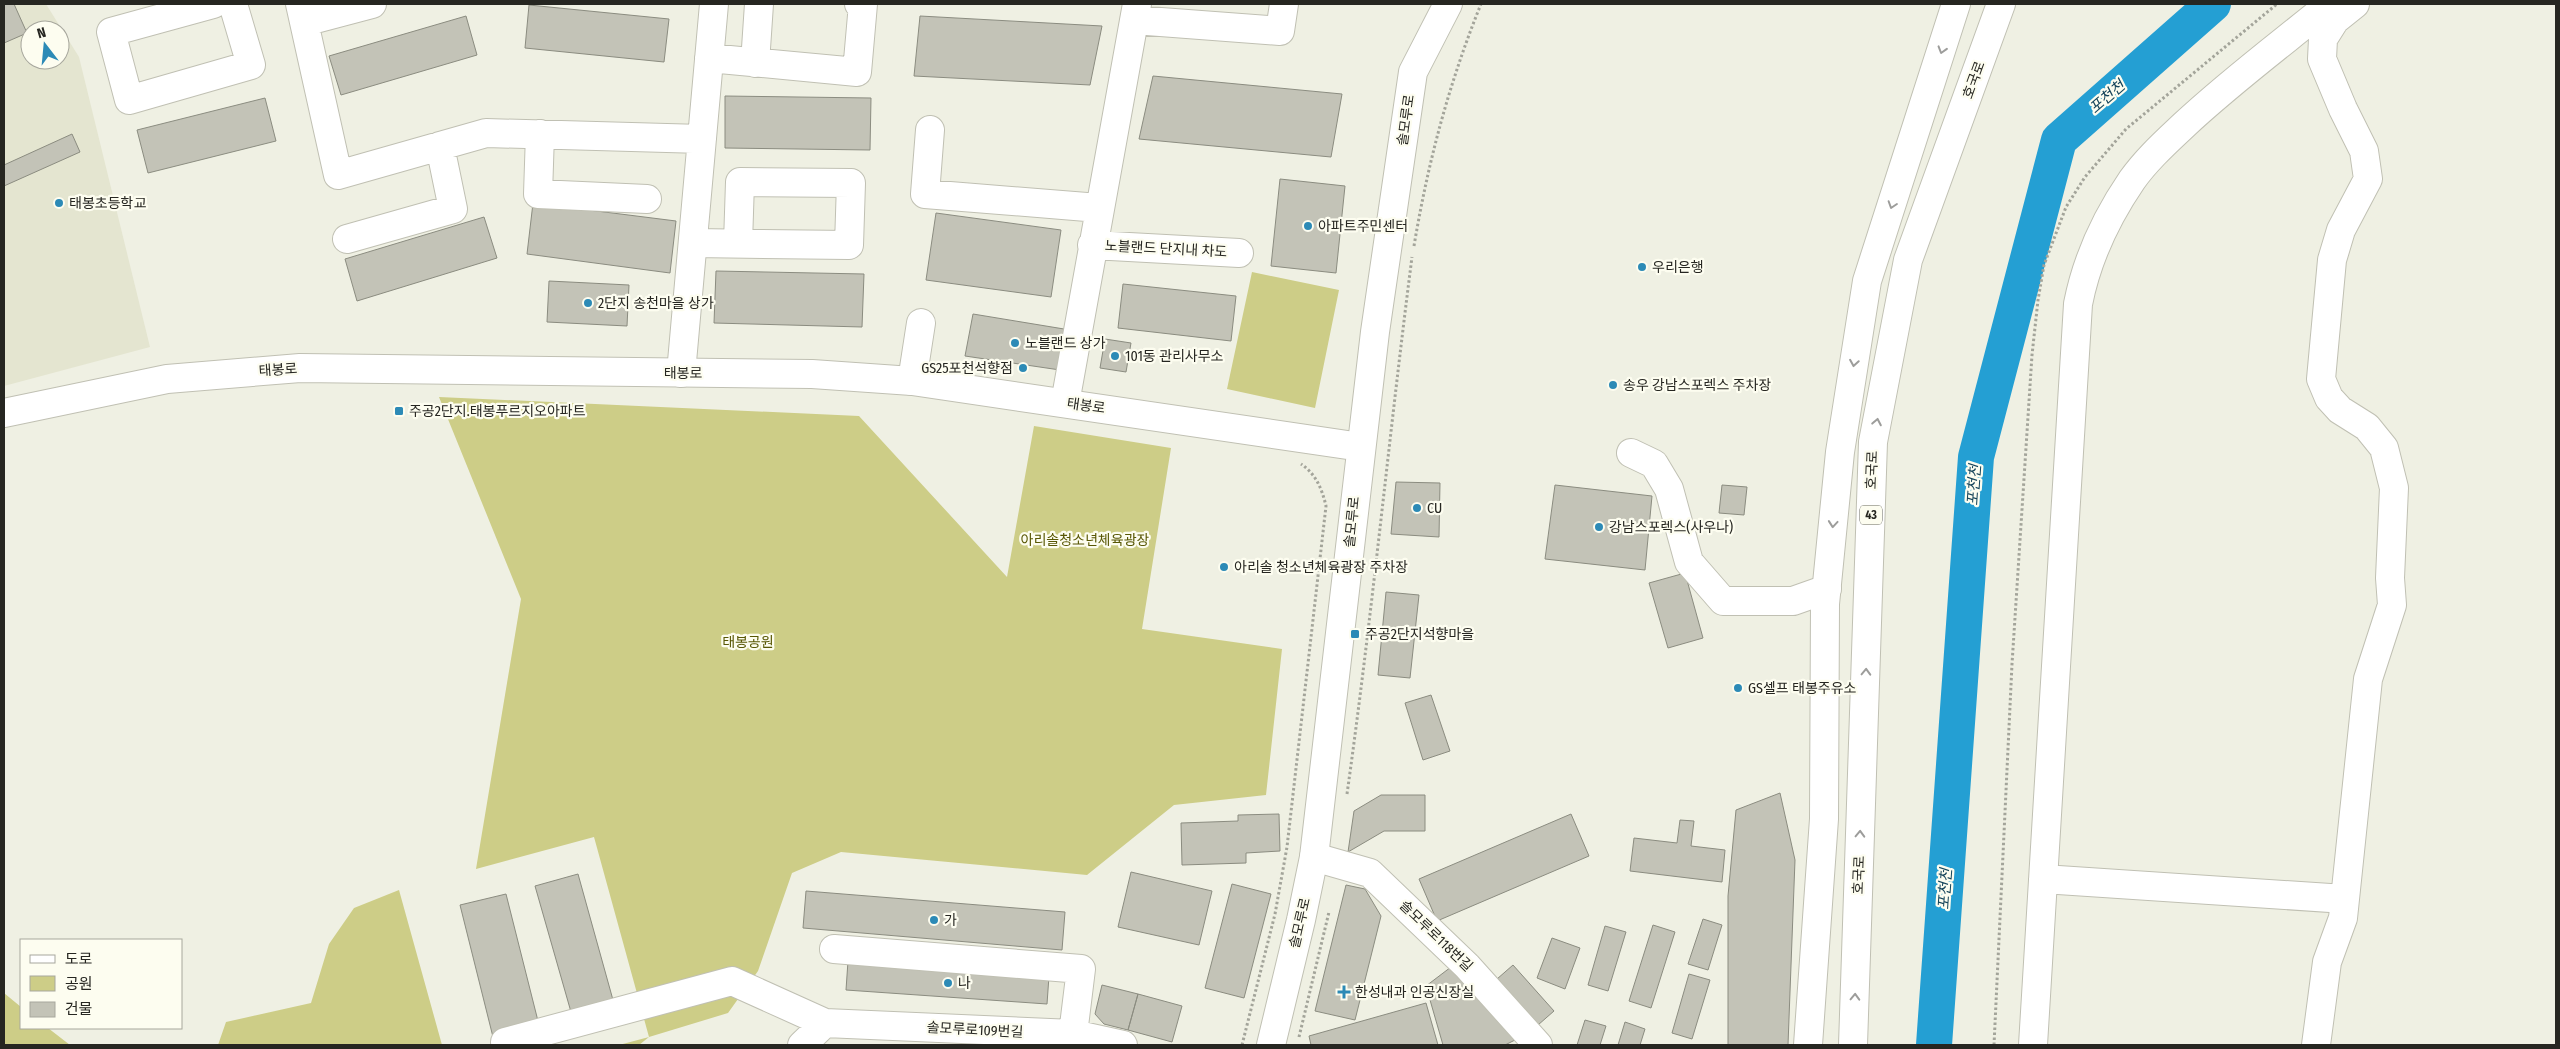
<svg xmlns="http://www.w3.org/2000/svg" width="2560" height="1049" font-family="'Fira Sans Condensed','Noto Sans KR',sans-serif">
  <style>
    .built { fill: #e4e5d0; fill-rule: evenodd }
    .green { fill: #cdcd87 }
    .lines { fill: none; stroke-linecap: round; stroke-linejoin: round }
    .river { stroke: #249fd3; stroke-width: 36 }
    .building { fill: #c3c3b7; stroke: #8b8c80 }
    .minor-casing { stroke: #c0c0b3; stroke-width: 30 }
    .major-casing { stroke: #c0c0b3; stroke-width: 30 }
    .path { stroke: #a3a49a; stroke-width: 3; stroke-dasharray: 2.5 2.5; stroke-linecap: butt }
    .minor { stroke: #fff; stroke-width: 28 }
    .major { stroke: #fff; stroke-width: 28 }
    .oneway { stroke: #9d9d9b }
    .poi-dot { fill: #2c8ab6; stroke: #fdfdf0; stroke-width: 2 }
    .labels { text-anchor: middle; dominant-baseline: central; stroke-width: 4.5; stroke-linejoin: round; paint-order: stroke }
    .shield { fill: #fdfdf0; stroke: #66665f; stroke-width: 1 }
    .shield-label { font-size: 12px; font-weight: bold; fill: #262621 }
    .street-label { font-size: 14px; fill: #262621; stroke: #fdfdf0 }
    .poi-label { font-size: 14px; fill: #262621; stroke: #fdfdf0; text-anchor: start }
    .park-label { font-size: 14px; fill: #585704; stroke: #fdfdf0 }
    .water-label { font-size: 15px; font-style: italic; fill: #16455b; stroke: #fdfdf0 }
  </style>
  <rect width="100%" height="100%" fill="#eff0e3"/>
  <path class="built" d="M4 4H46L79 57 150 347 4 386ZM30 30H60V60H30Z"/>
  <path class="green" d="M1252 272 1339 290 1315 408 1227 389Z
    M439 397 859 416 1007 577 1034 426 1171 448 1142 629 1282 649 1266 795 1174 805 1087 875 841 852 792 873 758 971 728 1013 649 1037 639 1045H619L649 1037 594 837 476 869 521 599Z
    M399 890 442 1045H218L226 1022 311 1003 329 944 354 908Z
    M4 993 21 1007V1028H48L70 1045H4Z"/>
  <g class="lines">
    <path class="river" d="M1934 1045 1976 457 2059 140 2213 4"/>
  </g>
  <path class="building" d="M4 4H14L27 33 4 43Z
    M529 5 669 19 664 62 525 48Z
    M466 16 477 55 341 95 329 56Z
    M920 16 1102 26 1090 85 914 76Z
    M1153 76 1342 94 1331 157 1139 139Z
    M725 96 871 98 870 150 725 148Z
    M265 98 276 141 148 173 137 130Z
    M72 134 80 152 4 186V165Z
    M1280 179 1345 186 1336 273 1271 266Z
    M533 203 676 221 670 273 527 254Z
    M936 213 1061 230 1051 297 926 280Z
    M484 217 497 258 357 301 345 259Z
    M716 271 864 274 862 327 714 323Z
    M549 281 629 285 627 326 547 322Z
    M1123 284 1236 296 1231 341 1118 328Z
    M973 314 1064 329 1060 370 965 356Z
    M1105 339 1131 343 1126 372 1100 368Z
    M1396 482 1440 483 1439 537 1391 534Z
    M1555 485 1652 496 1645 570 1545 559Z
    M1722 485 1747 487 1744 515 1719 513Z
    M1685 573 1703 638 1668 648 1649 583Z
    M1386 592 1419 595 1410 678 1378 675Z
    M1431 695 1450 751 1423 760 1405 703Z
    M1780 793 1795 860 1788 1045H1728V896L1736 810Z
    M1381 795H1425V831H1384L1348 852 1354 811Z
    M1279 814 1280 851 1246 853V863L1182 865 1181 823 1238 821V815Z
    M1571 814 1589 856 1437 921 1419 879Z
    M1680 820 1694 821 1691 846 1725 850 1722 882 1630 871 1634 838 1677 843Z
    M1131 872 1212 891 1199 945 1118 927Z
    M578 874 613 1000 571 1012 535 886Z
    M1232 884 1271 894 1244 998 1205 988Z
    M1346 885 1365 889 1381 916 1355 1020 1315 1011Z
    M806 891 1065 912 1062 950 803 928Z
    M506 894 539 1025 493 1037 460 905Z
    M1703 919 1722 925 1708 970 1688 964Z
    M1653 925 1675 932 1651 1008 1629 1001Z
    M1605 926 1626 932 1608 991 1588 985Z
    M1552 938 1580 948 1565 989 1537 978Z
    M848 961 1049 976 1047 1004 846 990Z
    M1513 965 1554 1011 1538 1025 1497 979Z
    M1451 967 1515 1040 1505 1045H1443L1426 986Z
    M1689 974 1710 980 1692 1039 1672 1033Z
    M1102 985 1138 994 1128 1030 1104 1024 1095 1014Z
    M1138 994 1182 1006 1172 1042 1128 1030Z
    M1426 1003 1438 1045H1311L1309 1036Z
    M1585 1020 1606 1026 1600 1045H1577Z
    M1625 1022 1645 1029 1640 1045H1618Z"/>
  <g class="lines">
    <g class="minor-casing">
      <path id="minor" d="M213 4 111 32 129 100 251 65 233 4
        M300 4 338 175 486 133 702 139
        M1134 20 1280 31 1284 4
        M304 22 372 4
        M709 58 857 72 863 4H859
        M755 63 759 4
        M930 130 925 194 1099 208
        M540 134 538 194 647 199
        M347 239 453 209 440 146
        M694 243 849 245 851 183 740 182 738 243
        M1092 245 1239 253
        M681 373 714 4
        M912 381 921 323
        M1065 403 1137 4
        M1631 453 1654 464 1669 489 1689 562 1723 601H1793L1827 589
        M1314 857 1370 873 1467 966 1538 1045
        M2043 879 2345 899
        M834 949 1081 969 1073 1034 1069 1045
        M505 1042 732 981 825 1023 1073 1034 1123 1045
        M802 1045 825 1023
        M2033 1045 2078 304C2087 258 2106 218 2132 180 2147 159 2166 142 2184 125 2230 82 2281 44 2330 4
        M2316 1045 2327 962 2343 918 2368 679 2392 605 2390 578 2394 488 2384 448 2367 427 2340 410 2329 398 2321 379 2332 260 2341 230 2368 179 2364 151 2343 109 2322 59 2323 39 2335 20 2355 4"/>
    </g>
    <g class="major-casing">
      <path id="major" d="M4 413 167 379 300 368 812 374 912 381 1361 447
        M1271 1045 1301 920 1314 857 1375 332 1413 72 1448 4
        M1808 1045 1824 819 1825 604 1840 452 1867 281 1956 4
        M1853 1045 1873 442 1908 260 2001 4"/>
    </g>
    <path class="path" d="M1414 246C1428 162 1449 83 1481 4
      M1347 794C1372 616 1389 436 1412 257
      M1299 1037 1329 912
      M1242 1045 1275 914 1287 847 1326 506C1322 489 1316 474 1301 464
      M1994 1045 2012 664 2032 355 2038 300 2044 265 2066 207 2085 177 2126 129 2277 4"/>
    <use href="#minor" class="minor"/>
    <use href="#major" class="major"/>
  </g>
  <defs><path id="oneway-chevron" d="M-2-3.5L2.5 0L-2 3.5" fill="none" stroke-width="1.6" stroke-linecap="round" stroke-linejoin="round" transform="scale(1.25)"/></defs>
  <g class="oneway">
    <use href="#oneway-chevron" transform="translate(1942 50) rotate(107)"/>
    <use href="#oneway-chevron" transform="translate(1892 205) rotate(108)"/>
    <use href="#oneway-chevron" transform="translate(1854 363) rotate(99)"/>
    <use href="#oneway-chevron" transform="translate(1877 422) rotate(-79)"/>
    <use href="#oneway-chevron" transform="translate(1833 524) rotate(95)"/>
    <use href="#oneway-chevron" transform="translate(1866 672) rotate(-88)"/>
    <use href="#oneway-chevron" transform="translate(1860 834) rotate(-88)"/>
    <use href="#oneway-chevron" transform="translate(1855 997) rotate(-88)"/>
  </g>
  <g class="poi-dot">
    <circle cx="59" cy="203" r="5"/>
    <circle cx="1308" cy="226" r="5"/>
    <circle cx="1642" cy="267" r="5"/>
    <circle cx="588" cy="303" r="5"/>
    <circle cx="1015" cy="343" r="5"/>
    <circle cx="1115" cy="356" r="5"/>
    <circle cx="1023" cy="368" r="5"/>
    <circle cx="1613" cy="385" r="5"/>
    <rect x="394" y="406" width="10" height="10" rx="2.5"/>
    <circle cx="1417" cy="508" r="5"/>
    <circle cx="1599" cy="527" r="5"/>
    <circle cx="1224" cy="567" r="5"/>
    <rect x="1350" y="629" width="10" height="10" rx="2.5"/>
    <circle cx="1738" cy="688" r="5"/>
    <circle cx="934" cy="920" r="5"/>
    <circle cx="948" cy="983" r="5"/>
    <path d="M1341.5 984.5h5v5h5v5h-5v5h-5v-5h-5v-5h5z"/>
  </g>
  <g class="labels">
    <rect class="shield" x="1860" y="505.5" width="22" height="19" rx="4"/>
    <g class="shield-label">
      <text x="1871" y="515">43</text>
    </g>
    <g class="street-label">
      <text transform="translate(1974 80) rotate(-70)">호국로</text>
      <text transform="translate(1406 120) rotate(-82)">솔모루로</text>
      <text transform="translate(1166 249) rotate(3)">노블랜드 단지내 차도</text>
      <text transform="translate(278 370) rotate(-4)">태봉로</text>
      <text x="683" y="373">태봉로</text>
      <text transform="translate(1086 406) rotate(8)">태봉로</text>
      <text transform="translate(1872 470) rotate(-88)">호국로</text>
      <text transform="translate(1352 522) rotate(-84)">솔모루로</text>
      <text transform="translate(1859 875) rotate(-88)">호국로</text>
      <text transform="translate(1300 923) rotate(-77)">솔모루로</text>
      <text transform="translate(1436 936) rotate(44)">솔모루로118번길</text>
      <text transform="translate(975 1030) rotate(3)">솔모루로109번길</text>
    </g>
    <g class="poi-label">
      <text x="69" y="203">태봉초등학교</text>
      <text x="1318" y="226">아파트주민센터</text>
      <text x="1652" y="267">우리은행</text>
      <text x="598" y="303">2단지 송천마을 상가</text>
      <text x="1025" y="343">노블랜드 상가</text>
      <text x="1125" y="356">101동 관리사무소</text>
      <text x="1013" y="368" text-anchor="end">GS25포천석향점</text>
      <text x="1623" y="385">송우 강남스포렉스 주차장</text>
      <text x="409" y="411">주공2단지.태봉푸르지오아파트</text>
      <text x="1427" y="508">CU</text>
      <text x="1609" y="527">강남스포렉스(사우나)</text>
      <text x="1234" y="567">아리솔 청소년체육광장 주차장</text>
      <text x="1365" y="634">주공2단지석향마을</text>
      <text x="1748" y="688">GS셀프 태봉주유소</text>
      <text x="944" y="920">가</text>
      <text x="958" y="983">나</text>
      <text x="1355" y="992">한성내과 인공신장실</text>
    </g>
    <g class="park-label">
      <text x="1085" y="540">아리솔청소년체육광장</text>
      <text x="748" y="642">태봉공원</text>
    </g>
    <g class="water-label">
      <text transform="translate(2107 97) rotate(-41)">포천천</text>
      <text transform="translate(1974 485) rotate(-86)">포천천</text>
      <text transform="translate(1945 889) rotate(-86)">포천천</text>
    </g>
  </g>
  <rect width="2560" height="1049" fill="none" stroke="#262621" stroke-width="10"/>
  <rect x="20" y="939" width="162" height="90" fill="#fdfdf0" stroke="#a7a79d"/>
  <rect x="30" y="955" width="25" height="8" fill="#ffffff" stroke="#a7a79d"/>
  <text x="65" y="964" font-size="15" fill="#262621">도로</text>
  <rect x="30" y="976" width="25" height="15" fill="#cdcd87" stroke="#a7a79d"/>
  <text x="65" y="989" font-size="15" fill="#262621">공원</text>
  <rect x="30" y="1002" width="25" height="15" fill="#c3c3b7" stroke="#a7a79d"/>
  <text x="65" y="1014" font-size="15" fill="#262621">건물</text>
  <g transform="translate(45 45) rotate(344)"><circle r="24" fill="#fdfdf0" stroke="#a7a79d"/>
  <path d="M0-4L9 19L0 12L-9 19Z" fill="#2c8ab6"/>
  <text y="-8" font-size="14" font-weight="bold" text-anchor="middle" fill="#262621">N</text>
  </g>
</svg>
